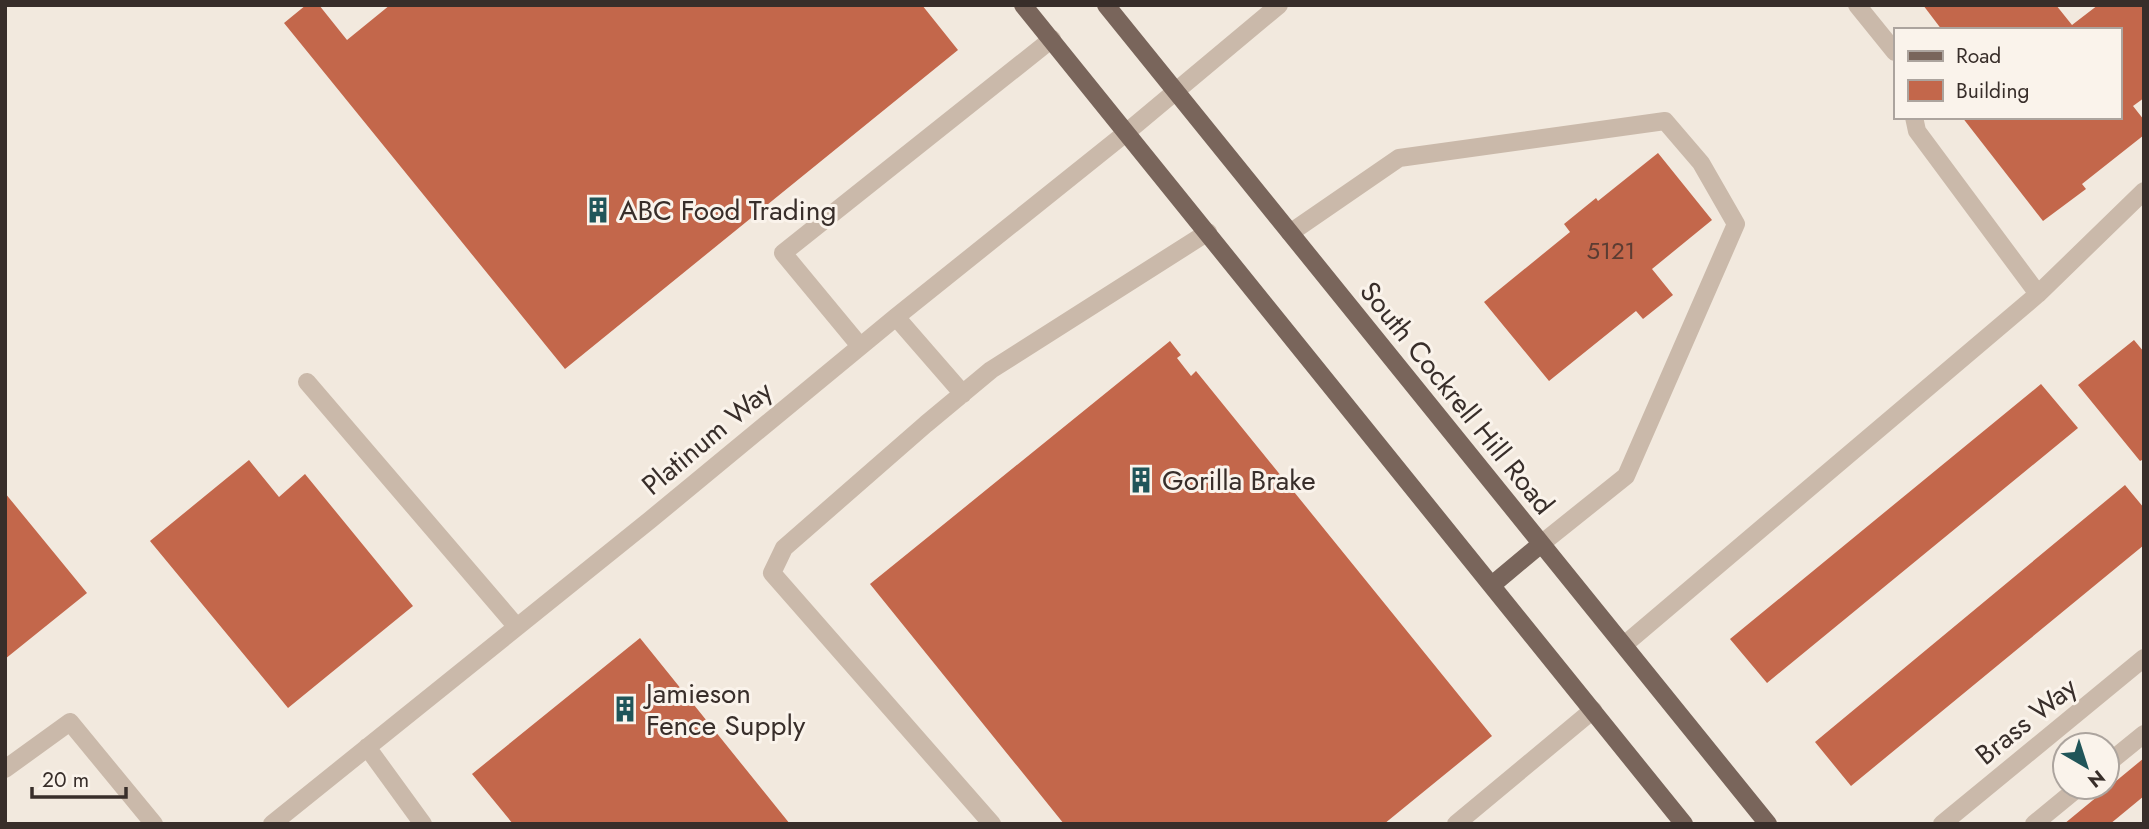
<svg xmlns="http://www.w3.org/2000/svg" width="2149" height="829" font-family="Jost,sans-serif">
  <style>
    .building { fill: #c3674b }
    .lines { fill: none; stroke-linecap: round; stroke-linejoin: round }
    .minor { stroke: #cab9aa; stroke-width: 18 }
    .major { stroke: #79655b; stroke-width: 18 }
    .labels { text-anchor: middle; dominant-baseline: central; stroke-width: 6; stroke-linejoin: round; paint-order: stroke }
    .number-label { font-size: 24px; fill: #5b3c32 }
    .poi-label { font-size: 28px; fill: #382e2a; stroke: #faf3eb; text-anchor: start }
    .street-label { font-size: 28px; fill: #382e2a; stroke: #faf3eb }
  </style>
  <rect width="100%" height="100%" fill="#f2e9de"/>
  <path class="building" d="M306 5H319L347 40 390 5H922L958 50 565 369 284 23Z
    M1923 5H2056L2072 25 2098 5H2144V98L2133 106 2144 120V135L2082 184 2086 189 2043 221 1962 117H2119V30H1942Z
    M1658 153 1712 220 1652 269 1673 295 1643 319 1636 311 1549 381 1484 302 1570 232 1564 224 1596 198 1598 201Z
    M2134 340 2144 352V459L2140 461 2078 385Z
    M1170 341 1181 355 1177 358 1191 376 1196 371 1492 736 1384 824H1064L870 584Z
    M2041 384 2078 428 1767 683 1730 639Z
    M249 460 279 497 305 474 413 606 288 708 150 541Z
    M2125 485 2144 508V545L1851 786 1815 742Z
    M5 493 87 593 5 659Z
    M640 638 790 824H513L472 774Z
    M2144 758V796L2110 824H2064Z"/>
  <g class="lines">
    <path class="minor" d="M1857 5 1895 52
      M1914 117 1917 131 2038 294 2144 191
      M1290 233 1399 158 1665 121 1701 163 1736 224 1626 476 1541 544
      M896 317 963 394
      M860 346 783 253 1052 39
      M307 382 517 627
      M1624 645 2038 294
      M367 747 423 824
      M2107 764 2144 734
      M5 769 70 722 154 824
      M272 824 650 520 896 317 1127 132 1279 5
      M992 824 772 573 784 548 926 424 991 370 1208 232
      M1456 824 1593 710
      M1942 824 2144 658
      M2034 824 2079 787"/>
    <path class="major" d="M1023 5 1684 824
      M1106 5 1768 824
      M1492 585 1541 544"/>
  </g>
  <defs>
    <g id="building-bare" transform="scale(2.1)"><path d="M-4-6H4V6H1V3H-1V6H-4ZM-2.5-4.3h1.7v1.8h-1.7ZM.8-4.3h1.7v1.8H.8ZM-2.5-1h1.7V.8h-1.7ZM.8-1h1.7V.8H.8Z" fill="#205559" stroke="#faf3eb" stroke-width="2.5" paint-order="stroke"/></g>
  </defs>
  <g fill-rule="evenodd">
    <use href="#building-bare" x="598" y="210"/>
    <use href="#building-bare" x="1141" y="480"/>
    <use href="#building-bare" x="625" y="709"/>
  </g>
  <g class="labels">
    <g class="number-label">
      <text x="1611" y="250">5121</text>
    </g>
    <g class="poi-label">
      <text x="619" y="210">ABC Food Trading</text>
      <text x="1162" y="480">Gorilla Brake</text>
      <text x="646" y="693">Jamieson<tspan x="646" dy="32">Fence Supply</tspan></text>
    </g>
    <g class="street-label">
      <text transform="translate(1457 398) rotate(51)">South Cockrell Hill Road</text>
      <text transform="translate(707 438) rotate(-40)">Platinum Way</text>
      <text transform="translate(2026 721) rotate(-39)">Brass Way</text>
    </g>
  </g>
  <rect width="2149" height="829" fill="none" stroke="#382e2a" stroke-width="14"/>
  <rect x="1894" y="28" width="228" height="91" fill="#faf3eb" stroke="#aca49e" stroke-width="2"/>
  <rect x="1908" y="51" width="35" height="10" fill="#79655b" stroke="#aca49e" stroke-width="2"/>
  <text x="1956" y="63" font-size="21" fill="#382e2a">Road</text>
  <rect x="1908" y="80" width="35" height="21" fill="#c3674b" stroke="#aca49e" stroke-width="2"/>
  <text x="1956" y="98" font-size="21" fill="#382e2a">Building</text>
  <g transform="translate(2086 766) rotate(141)"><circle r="33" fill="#faf3eb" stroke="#aca49e" stroke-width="2"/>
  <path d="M0-5L12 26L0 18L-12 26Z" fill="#205559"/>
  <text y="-10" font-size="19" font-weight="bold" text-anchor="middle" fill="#382e2a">N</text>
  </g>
  <path d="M32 787v10h94v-10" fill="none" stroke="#382e2a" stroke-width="3.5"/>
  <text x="42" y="787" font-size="21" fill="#382e2a" stroke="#faf3eb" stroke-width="5" paint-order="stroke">20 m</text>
</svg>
